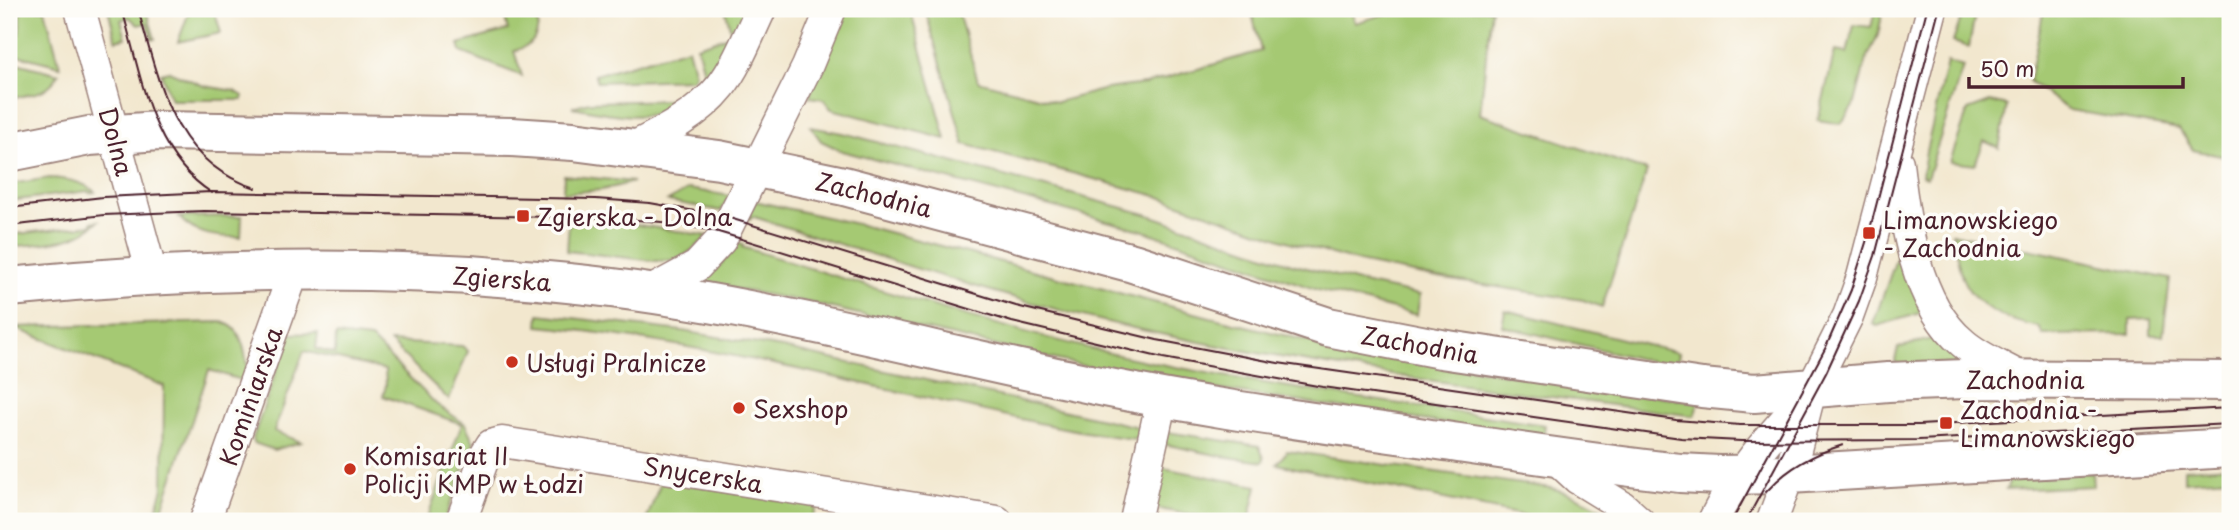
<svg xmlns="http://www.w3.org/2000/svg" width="2239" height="530" font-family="'Playpen Sans',sans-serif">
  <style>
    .green { fill: #a5c973; stroke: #78744f; stroke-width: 2 }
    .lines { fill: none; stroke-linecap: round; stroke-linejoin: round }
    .minor-casing { stroke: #9e837c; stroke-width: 33 }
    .major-casing { stroke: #9e837c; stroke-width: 42 }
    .minor { stroke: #fff; stroke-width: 30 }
    .major { stroke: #fff; stroke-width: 38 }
    .tram { stroke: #4a1f2b; stroke-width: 2 }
    .poi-dot { fill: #c8321e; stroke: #fdfcf7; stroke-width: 2.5 }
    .labels { text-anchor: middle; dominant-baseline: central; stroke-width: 7; stroke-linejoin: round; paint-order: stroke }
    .street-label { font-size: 24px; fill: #4a1f2b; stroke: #fdfcf7 }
    .poi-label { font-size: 24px; fill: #4a1f2b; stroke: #fdfcf7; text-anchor: start }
  </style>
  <rect width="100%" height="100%" fill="#fdfcf7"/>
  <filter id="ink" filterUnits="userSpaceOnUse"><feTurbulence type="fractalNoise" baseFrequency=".0143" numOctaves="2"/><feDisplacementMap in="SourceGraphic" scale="14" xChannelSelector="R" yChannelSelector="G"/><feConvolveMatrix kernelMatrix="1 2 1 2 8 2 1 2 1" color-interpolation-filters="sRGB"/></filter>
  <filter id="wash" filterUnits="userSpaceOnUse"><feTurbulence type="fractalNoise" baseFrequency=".00686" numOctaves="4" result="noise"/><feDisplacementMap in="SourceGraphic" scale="28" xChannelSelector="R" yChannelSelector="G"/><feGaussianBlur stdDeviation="1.57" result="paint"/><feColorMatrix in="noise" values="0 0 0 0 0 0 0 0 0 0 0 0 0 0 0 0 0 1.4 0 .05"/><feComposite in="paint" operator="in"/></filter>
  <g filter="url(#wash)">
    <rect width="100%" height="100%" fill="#f2e7ce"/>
    <path class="green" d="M21 9H45L60 66 9 53V49C22 39 20 24 21 9Z
      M108 9H146L155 39H152L147 23 138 25 129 17 121 20 126 38 116 40Z
      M190 9H214L221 33 178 42Z
      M511 9C525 9 531 11 538 24 537 42 529 46 514 51L522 76 461 52 459 44 508 30 504 15Z
      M725 9H747L735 36 711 77 705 76 697 46 732 35Z
      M846 9H910L946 139 831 109 824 99 809 97 832 37Z
      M925 9H957L978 81 1057 102 1106 89 1145 84 1261 51 1251 9H1351L1355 23 1402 9H1491L1480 114 1647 171 1602 307 1583 300 1438 278 1363 263 1293 243 1157 196 964 144Z
      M1964 9H1976L1969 47 1953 42Z
      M2044 9H2209L2230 13V158L2193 150 2179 129 2069 110 2029 81Z
      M1883 10 1878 35 1865 63 1855 103 1841 124 1818 120 1835 51 1847 53 1854 25 1871 27 1875 11Z
      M688 48 695 74 692 79 597 82 595 75Z
      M9 61 59 74C47 94 35 93 13 98L9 81Z
      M1947 62 1963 67 1927 178 1922 176 1926 151Z
      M169 71 204 86 235 91 243 96V100H171L161 73Z
      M676 100 684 101C652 126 608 113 572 107L589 102Z
      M1990 102 2007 106 1999 148 1984 141 1975 165 1950 162 1968 110Z
      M811 127 847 134 1146 214 1292 264 1362 283 1420 295 1417 315 1318 290 1141 230 842 151 821 141Z
      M564 175 633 182 602 190 563 193Z
      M50 178C65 179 83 181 95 192L89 193 88 191 9 201V184Z
      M689 189 730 196 721 211 668 201Z
      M755 201 861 225 1210 317 1340 349 1699 402 1694 416 1649 410C1481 387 1308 367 1142 330 1010 301 881 257 751 216L750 219 747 218Z
      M242 216 241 237C218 237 195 236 179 217Z
      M98 221C75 245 40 243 9 247V235L91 225 92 222Z
      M569 222 632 224 708 236C689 253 682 262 655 261L567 251Z
      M1952 233 2170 279 2163 335H2151V319L2130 320V334L2043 335 2039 327C2009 322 1974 308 1962 277 1957 263 1956 247 1952 233Z
      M736 242 743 244 742 247C874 288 1006 331 1141 360 1275 388 1410 405 1545 425L1543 438 1127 376 806 302 698 282C716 272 727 260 736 242Z
      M1901 245 1924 312 1877 326 1873 324Z
      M1505 310 1679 353 1677 364 1674 367 1502 326Z
      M539 314 682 331 782 348 1143 428 1146 440C1075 434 1005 415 936 400 803 370 674 339 538 326Z
      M221 322C245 326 245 357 249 377L247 382 209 370 158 521H153L163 488 164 386 12 327Z
      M318 333 316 349 335 354 336 335 371 339 436 404 465 424 474 442 444 521H426L462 424 383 396 386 385 385 370 304 351 274 431 301 442 274 450 254 443 253 438 289 334Z
      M1941 336 1974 364 1898 368 1895 360 1898 348Z
      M390 342 462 346 468 351 449 400Z
      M1167 432 1259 446 1264 458 1263 462 1221 456 1159 443Z
      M1287 451 1551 488C1578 495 1598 506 1621 521H1550L1277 464Z
      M1153 466 1257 486 1250 516 1246 521H1226L1154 508 1151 498Z
      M2230 466V478L2184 481V469Z
      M2092 472 2093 486 2006 490 2010 481Z
      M662 479 817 506 812 521H646Z"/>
  </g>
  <g filter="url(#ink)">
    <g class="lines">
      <g class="minor-casing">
        <path id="minor" d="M80 9 152 274
          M631 148C663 132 698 115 721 86 738 64 749 34 761 9
          M1898 163C1904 220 1916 305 1963 343 1980 358 2004 367 2024 379
          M647 293 697 266 721 240 807 67 831 9
          M1553 456 1578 479 1622 506 1639 521
          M205 521 294 271
          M461 521 486 453 491 445 502 442 997 521
          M1135 521 1162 398
          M1713 521C1737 472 1773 433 1809 393
          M1772 521 1791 469 1811 390 1848 316 1862 277 1932 9"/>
      </g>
      <g class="major-casing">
        <path id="major" d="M9 152 89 136 159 131 512 137 573 141 719 160 844 186 1133 263 1328 327 1441 349 1702 388 1754 393 1888 382 1965 379 2230 381
          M9 287C194 268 382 264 568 283 740 300 907 346 1076 381 1187 405 1299 420 1411 436 1500 449 1590 463 1680 473L1719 475 1789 474 2230 448"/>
      </g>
      <use href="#minor" class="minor"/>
      <use href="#major" class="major"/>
      <path class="tram" d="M122 9C141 73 150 154 212 193
        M138 9C159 82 172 162 256 188
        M9 208 103 197 211 192 596 199 650 203 723 216 1016 306 1157 340 1278 363 1676 420 1740 425H1919L2230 408
        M9 226 104 215 204 211 612 218 662 222 715 231 745 240 1012 322 1163 358 1323 387 1681 438 1741 441 1919 440 2230 424
        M1766 492C1787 468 1813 454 1843 445
        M1732 521 1826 347 1851 290 1869 233 1927 9
        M1746 521 1826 373 1859 301 1875 256 1939 9"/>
    </g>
  </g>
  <g class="poi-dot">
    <rect x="516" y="209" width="14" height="14" rx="3.5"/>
    <rect x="1862" y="226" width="14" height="14" rx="3.5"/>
    <circle cx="512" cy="362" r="7"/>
    <circle cx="739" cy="408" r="7"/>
    <rect x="1939" y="416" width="14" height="14" rx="3.5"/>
    <circle cx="350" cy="469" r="7"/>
  </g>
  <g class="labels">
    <g class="street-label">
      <text transform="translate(117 141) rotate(75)">Dolna</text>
      <text transform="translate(874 194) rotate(14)">Zachodnia</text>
      <text transform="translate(502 278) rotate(4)">Zgierska</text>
      <text transform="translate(1420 344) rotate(10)">Zachodnia</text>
      <text x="2025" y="379">Zachodnia</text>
      <text transform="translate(250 396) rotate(-71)">Kominiarska</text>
      <text transform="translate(703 474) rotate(9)">Snycerska</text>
    </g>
    <g class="poi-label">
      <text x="537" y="216">Zgierska - Dolna</text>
      <text x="1883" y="219">Limanowskiego<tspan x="1883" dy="28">- Zachodnia</tspan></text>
      <text x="526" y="362">Usługi Pralnicze</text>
      <text x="753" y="408">Sexshop</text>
      <text x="1960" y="409">Zachodnia -<tspan x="1960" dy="28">Limanowskiego</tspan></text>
      <text x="364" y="455">Komisariat II<tspan x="364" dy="28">Policji KMP w Łodzi</tspan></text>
    </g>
  </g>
  <rect width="2239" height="530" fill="none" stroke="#fdfcf7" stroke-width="35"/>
  <path d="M1969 77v10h214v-10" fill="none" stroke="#4a1f2b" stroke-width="3.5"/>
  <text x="1980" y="77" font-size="21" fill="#4a1f2b" stroke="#fdfcf7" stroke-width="5" paint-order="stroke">50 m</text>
</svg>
